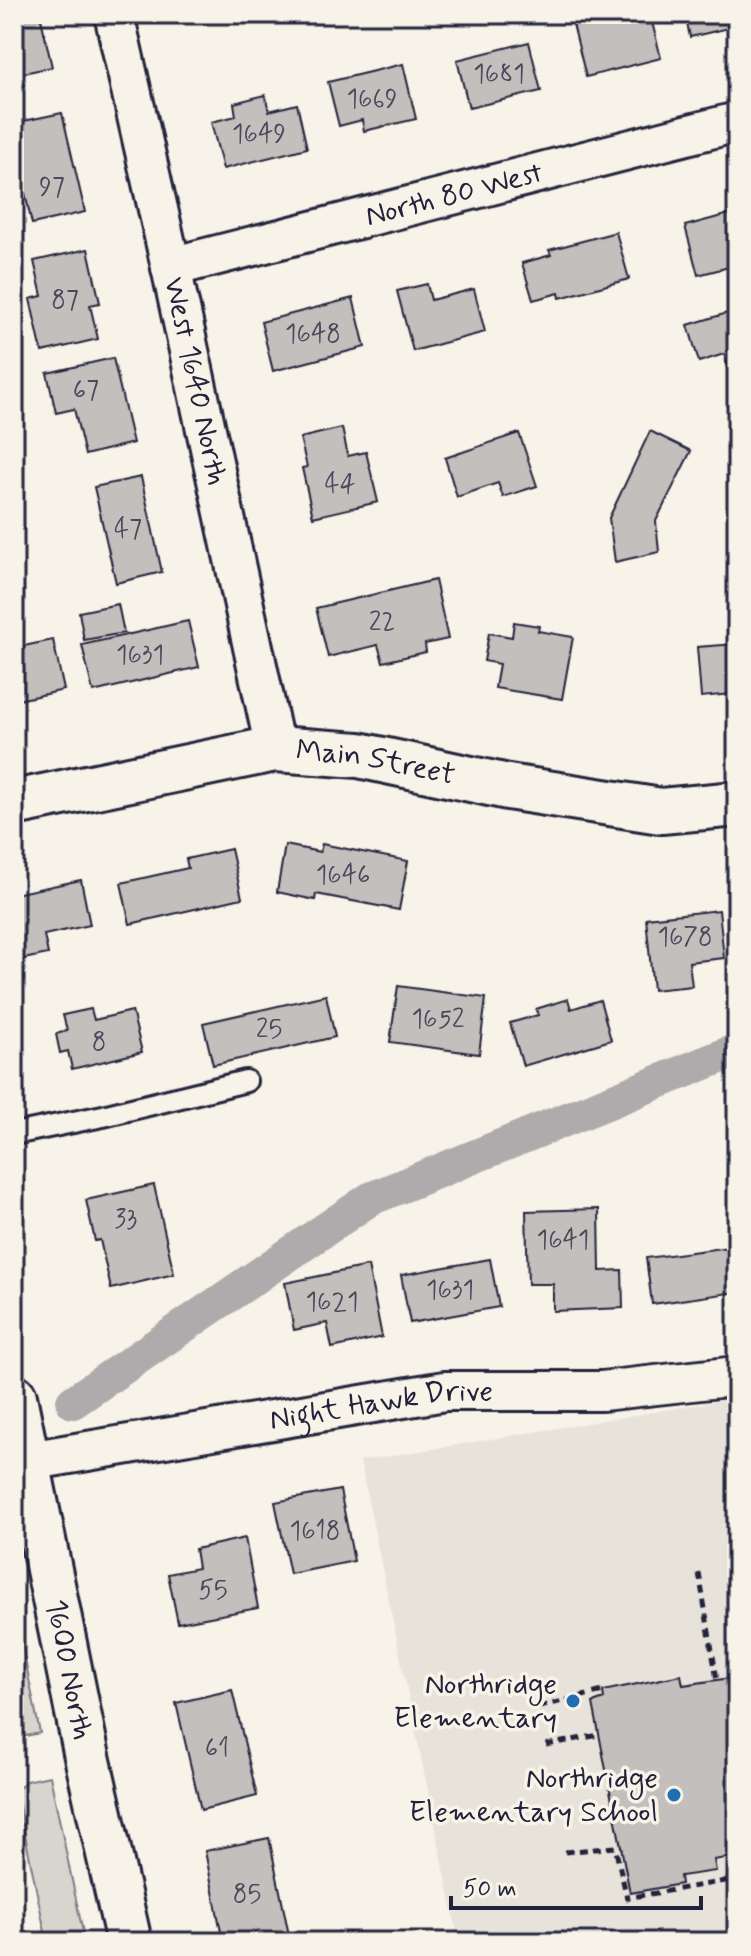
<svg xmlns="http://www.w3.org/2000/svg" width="751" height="1956" font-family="Mynerve,sans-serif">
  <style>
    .built { fill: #e7e3db }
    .green { fill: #d8d5cf; stroke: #7d7c85; stroke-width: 2 }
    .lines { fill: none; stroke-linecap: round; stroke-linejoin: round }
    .canal { stroke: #aeabad; stroke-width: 34 }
    .building { fill: #c2bfbd; stroke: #22223b; stroke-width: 2 }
    .service-casing { stroke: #22223b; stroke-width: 26 }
    .minor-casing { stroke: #22223b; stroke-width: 44 }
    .tertiary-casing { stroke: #22223b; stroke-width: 50 }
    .secondary-casing { stroke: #22223b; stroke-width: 50 }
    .path { stroke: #22223b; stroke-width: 5; stroke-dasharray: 8 6; stroke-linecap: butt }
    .service { stroke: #f7f3e8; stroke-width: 20 }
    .minor { stroke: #f7f3e8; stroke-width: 38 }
    .tertiary { stroke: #f7f3e8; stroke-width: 44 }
    .secondary { stroke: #f7f3e8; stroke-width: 44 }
    .poi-dot { fill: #1f6fb2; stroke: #f7f3e8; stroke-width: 3 }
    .labels { text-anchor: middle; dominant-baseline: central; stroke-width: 7; stroke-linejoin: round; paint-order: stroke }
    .number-label { font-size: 26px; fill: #4a495c }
    .street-label { font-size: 30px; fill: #22223b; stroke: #f7f3e8 }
    .poi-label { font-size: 30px; fill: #22223b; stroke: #f7f3e8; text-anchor: end }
  </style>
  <rect width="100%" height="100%" fill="#f7f3e8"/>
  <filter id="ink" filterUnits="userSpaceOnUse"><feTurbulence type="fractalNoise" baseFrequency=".0125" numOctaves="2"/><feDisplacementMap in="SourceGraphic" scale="16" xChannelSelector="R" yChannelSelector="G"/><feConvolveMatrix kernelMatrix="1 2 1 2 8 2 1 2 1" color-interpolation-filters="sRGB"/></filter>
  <g filter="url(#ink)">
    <path class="built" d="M737 1398V1942H459L360 1461Z"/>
    <path class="green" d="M14 1606 40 1733 16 1738H14Z
      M50 1776 85 1942H47L16 1791 26 1781Z"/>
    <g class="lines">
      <path class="canal" d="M73 1402 370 1199 737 1050"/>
    </g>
    <path class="building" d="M14 14H40L52 67 14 75Z
      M606 14H650L661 58 586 77 573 24 606 16Z
      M685 14H737V41L733 27 690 37Z
      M529 42 541 91 469 108 457 60Z
      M403 64 416 119 364 131 362 120 339 126 328 82Z
      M265 95 269 111 297 104 307 148 223 169 211 122 236 116 234 103Z
      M62 113 85 212 32 224 18 163 14 164V123Z
      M737 200V265L698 275 685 226 733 213 731 202Z
      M616 232 629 279 560 298 559 293 533 300 522 263 551 255 549 250Z
      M88 249 100 303 90 305 98 339 42 352 30 299 42 296 34 261Z
      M427 284 431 300 474 289 485 332 413 351 397 291Z
      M353 298 365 347 273 371 261 322Z
      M737 310V399L724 354 699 362 688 325Z
      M113 358 133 443 85 455 74 409 56 413 47 373Z
      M342 428 348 456 366 452 378 502 313 517 302 468 307 467 300 438Z
      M650 431 691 451 656 521 659 552 615 562 609 518Z
      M519 433 537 486 503 497 498 483 457 497 445 458Z
      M141 477 162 572 116 583 94 487Z
      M435 580 448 639 425 644 426 652 383 662 378 645 328 657 316 608Z
      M118 604 124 633 84 640 79 612Z
      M188 621 199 667 93 692 82 645Z
      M514 622 539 626 538 631 573 637 562 699 495 688 499 664 484 661 489 633 512 637Z
      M53 640 64 690 14 701V648Z
      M736 644 737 700 733 701 732 694 701 697 697 647Z
      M322 844 408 861 399 910 316 894 315 900 277 892 285 845 320 852Z
      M231 849 242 898 130 924 121 883 188 868 186 859Z
      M81 880 90 925 44 935 48 954 14 961V894Z
      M719 910 724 958 689 962 692 986 653 990 646 918Z
      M398 986 486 998 479 1054 390 1042Z
      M326 995 335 1037 213 1065 203 1023Z
      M568 999 571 1009 600 1000 611 1040 523 1066 510 1023 538 1015 536 1009Z
      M91 1009 94 1020 132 1011 142 1052 72 1069 68 1051 60 1053 56 1034 67 1031 63 1015Z
      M154 1185 174 1274 111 1289 100 1240 95 1241 86 1200Z
      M599 1209 600 1271 622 1270 623 1308 553 1311V1284H528L526 1211Z
      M737 1246V1292L652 1304 646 1258Z
      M490 1259 499 1307 410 1323 401 1275Z
      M368 1266 382 1337 332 1348 327 1323 294 1330 285 1283Z
      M340 1490 354 1561 290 1574 275 1502Z
      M245 1538 258 1608 178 1623 168 1574 198 1568 195 1549Z
      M681 1675 683 1685 737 1677V1856L714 1860 716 1871 680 1876 681 1884 630 1893 593 1703 604 1699 603 1691Z
      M232 1690 257 1796 201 1810 176 1703Z
      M269 1838 290 1940 279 1942H223L205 1851Z"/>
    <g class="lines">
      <g class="service-casing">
        <path id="service" d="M14 1134 103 1116 246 1081
          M14 1538 42 1530"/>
      </g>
      <g class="minor-casing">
        <g id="minor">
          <path id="s1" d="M114 14 171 267 275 749"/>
          <path id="s2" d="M171 267 737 122"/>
          <path id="s3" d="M28 1461 445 1391H602L737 1376"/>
        </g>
      </g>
      <g class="tertiary-casing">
        <g id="tertiary">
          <path id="s4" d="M14 803 275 749 359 755 508 787 661 811 737 804"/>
        </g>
      </g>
      <g class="secondary-casing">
        <g id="secondary">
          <path id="s5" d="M14 1397 86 1752 129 1942"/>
        </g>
      </g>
      <path class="path" d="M699 1573 717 1680
        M539 1707 603 1691
        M546 1745 599 1735
        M565 1852 615 1847 627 1898 737 1879"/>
      <use href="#service" class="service"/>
      <use href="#minor" class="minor"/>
      <use href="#tertiary" class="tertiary"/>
      <use href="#secondary" class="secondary"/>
    </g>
  </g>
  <g class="poi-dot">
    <circle cx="573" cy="1701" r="8"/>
    <circle cx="674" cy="1795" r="8"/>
  </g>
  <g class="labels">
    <g class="number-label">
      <text x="499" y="75">1681</text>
      <text x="372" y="100">1669</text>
      <text x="259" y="135">1649</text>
      <text x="52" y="188">97</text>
      <text x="65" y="301">87</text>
      <text x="313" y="335">1648</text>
      <text x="86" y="391">67</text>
      <text x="340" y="485">44</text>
      <text x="128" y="530">47</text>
      <text x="382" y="623">22</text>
      <text x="140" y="656">1631</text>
      <text x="343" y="876">1646</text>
      <text x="685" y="938">1678</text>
      <text x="438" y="1020">1652</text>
      <text x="269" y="1030">25</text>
      <text x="99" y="1043">8</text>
      <text x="126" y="1220">33</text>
      <text x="563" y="1241">1641</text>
      <text x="450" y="1291">1631</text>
      <text x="332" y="1303">1621</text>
      <text x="315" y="1532">1618</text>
      <text x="213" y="1591">55</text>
      <text x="217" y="1749">61</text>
      <text x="247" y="1895">85</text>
    </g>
    <g class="street-label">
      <text stroke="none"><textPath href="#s2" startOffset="292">North 80 West</textPath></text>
      <text stroke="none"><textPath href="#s1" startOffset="376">West 1640 North</textPath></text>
      <text stroke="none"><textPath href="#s4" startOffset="368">Main Street</textPath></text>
      <text stroke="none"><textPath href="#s3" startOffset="358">Night Hawk Drive</textPath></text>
      <text stroke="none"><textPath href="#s5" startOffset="278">1600 North</textPath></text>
    </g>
    <g class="poi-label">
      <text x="557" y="1684">Northridge<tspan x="557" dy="34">Elementary</tspan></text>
      <text x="658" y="1778">Northridge<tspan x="658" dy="34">Elementary School</tspan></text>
    </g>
  </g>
  <rect width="751" height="1956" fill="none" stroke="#f7f3e8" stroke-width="48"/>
  <rect x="24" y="24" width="703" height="1908" fill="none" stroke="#22223b" stroke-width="3" filter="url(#ink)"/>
  <path d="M451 1896v12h250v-12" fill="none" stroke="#22223b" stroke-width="4"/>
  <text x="463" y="1896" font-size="24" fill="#22223b" stroke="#f7f3e8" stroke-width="6" paint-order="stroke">50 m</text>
</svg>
